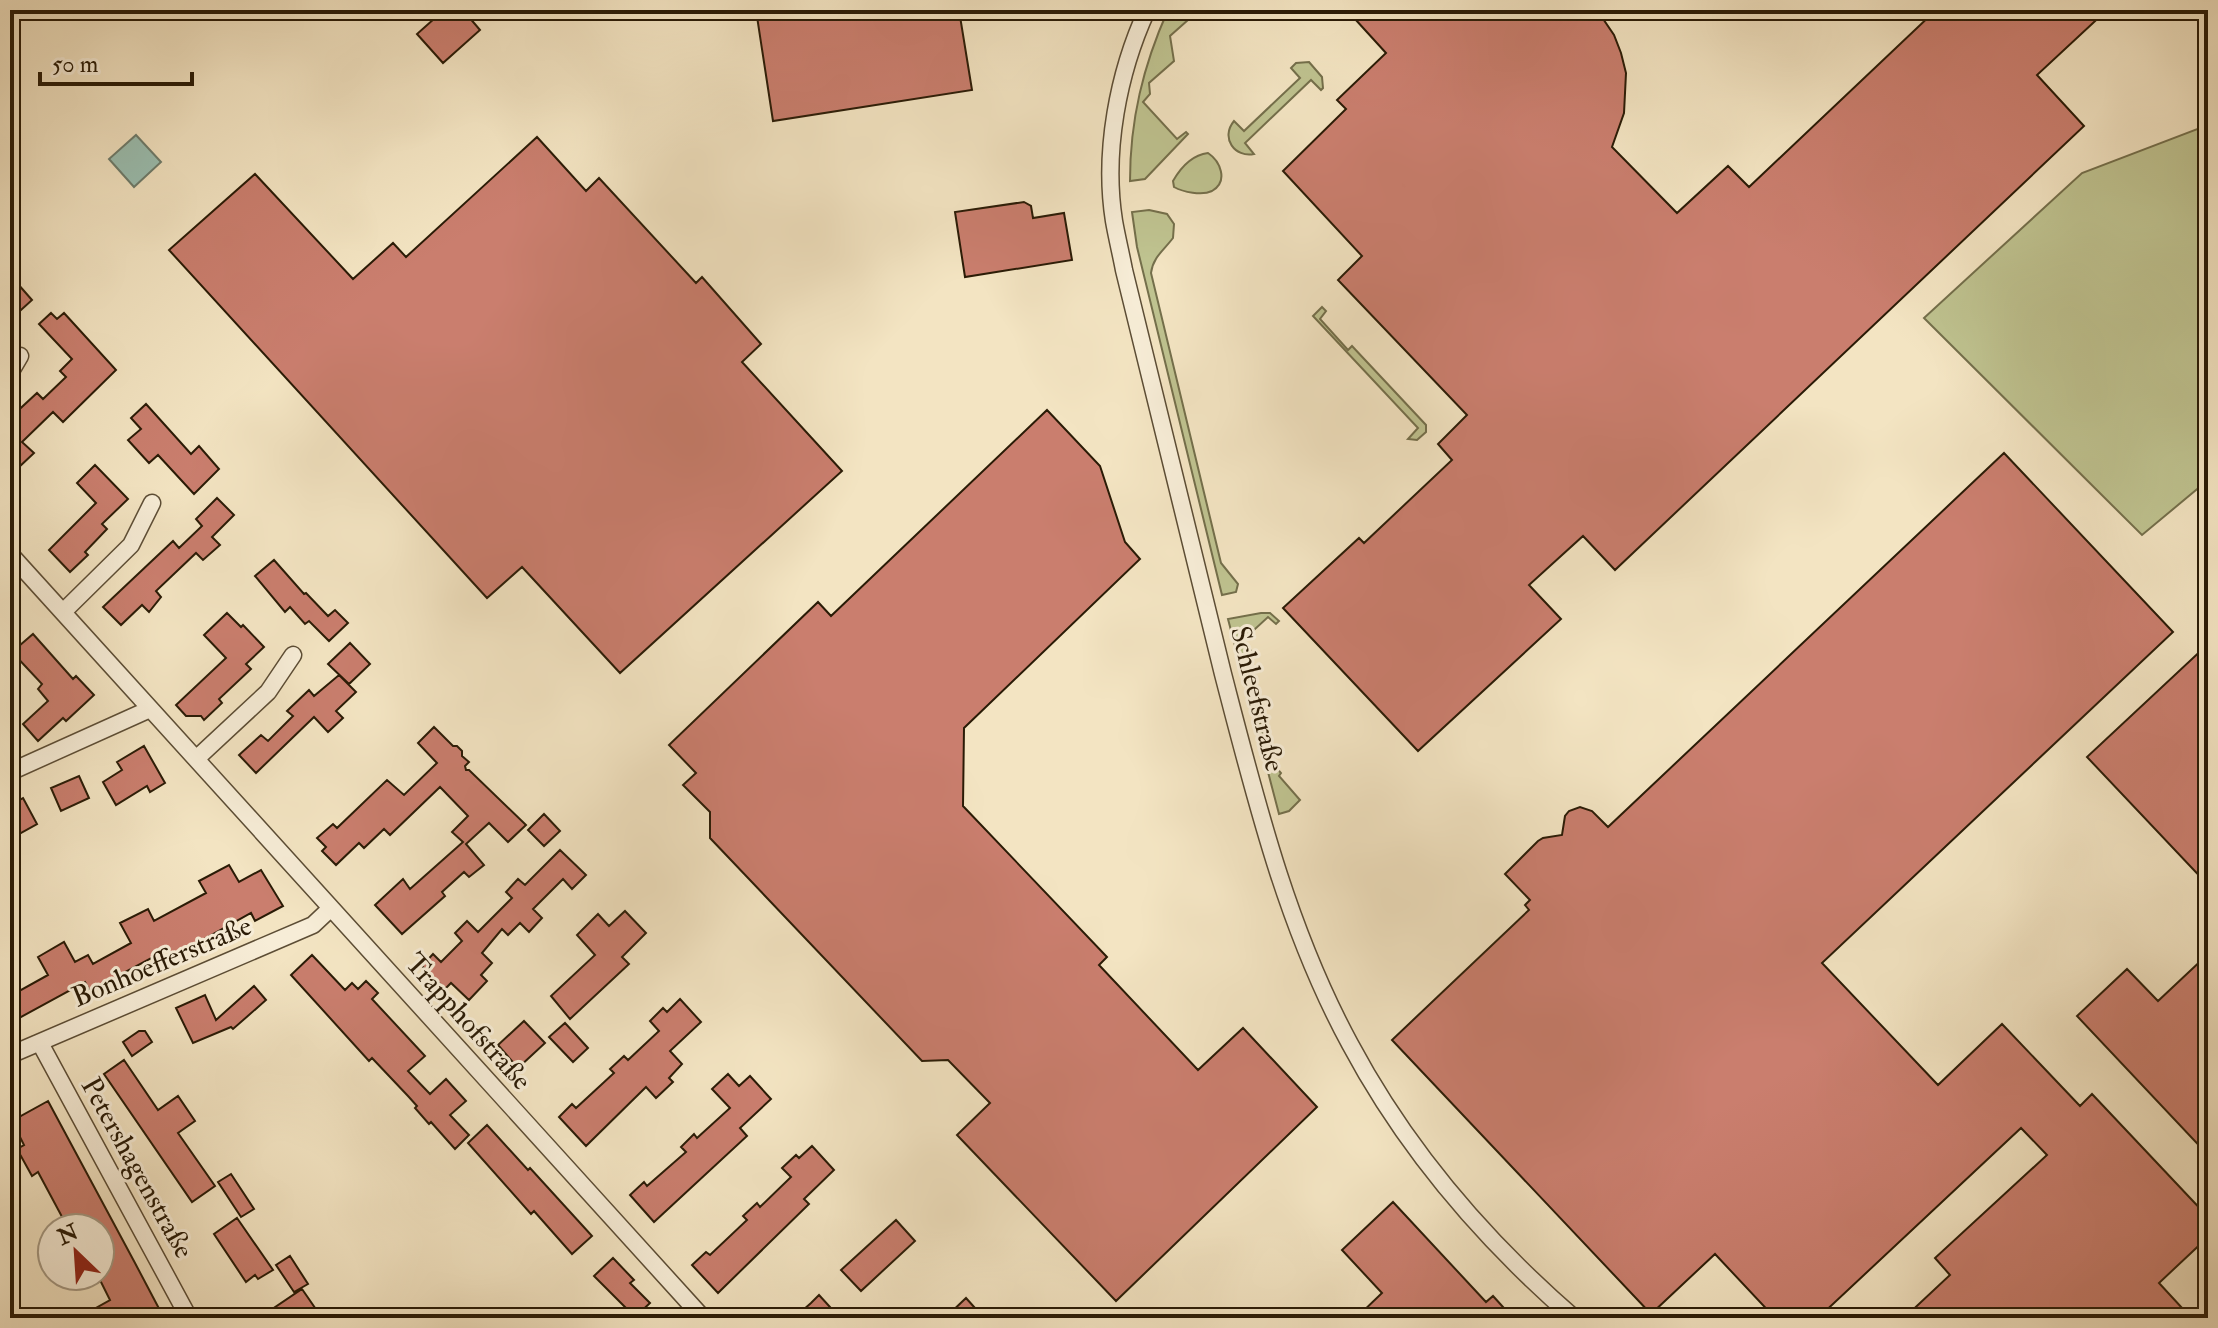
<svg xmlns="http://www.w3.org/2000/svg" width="2218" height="1328" font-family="'IM FELL Double Pica',serif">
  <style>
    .green { fill: #bfc390; stroke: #746f4b; stroke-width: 2 }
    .water { fill: #9bbfb1; stroke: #6e7d6d; stroke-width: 2 }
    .building { fill: #ca7e6e; stroke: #2a1b06; stroke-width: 2 }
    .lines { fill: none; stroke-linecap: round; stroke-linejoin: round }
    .minor-casing { stroke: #5c4d35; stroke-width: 19 }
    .minor { stroke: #f7edd7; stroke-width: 16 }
    .labels { text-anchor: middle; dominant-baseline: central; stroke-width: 6; stroke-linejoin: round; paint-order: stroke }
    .street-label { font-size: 28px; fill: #2a1b06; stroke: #f7edd7 }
  </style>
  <rect width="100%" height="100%" fill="#f3e4c2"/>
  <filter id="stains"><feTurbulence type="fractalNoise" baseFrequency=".0025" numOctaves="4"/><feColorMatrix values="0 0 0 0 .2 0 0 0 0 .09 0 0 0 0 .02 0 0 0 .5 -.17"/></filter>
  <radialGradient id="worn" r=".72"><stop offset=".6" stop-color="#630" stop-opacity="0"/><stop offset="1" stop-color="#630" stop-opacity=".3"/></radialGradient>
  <path class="green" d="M1168 10H1195L1197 12 1170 36 1174 61 1149 83 1150 94 1143 102 1177 139 1186 132 1188 134 1145 179 1130 181C1130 120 1143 66 1168 10Z
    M1309 62 1322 77 1323 88 1321 90 1311 80 1245 143 1254 154C1235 158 1220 138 1234 121L1244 131 1300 78 1291 68 1296 63Z
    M2208 122V480L2142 535 1924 318 2082 173 2203 127Z
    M1208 153C1220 161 1229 181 1212 191 1202 196 1183 192 1174 187L1173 181C1181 167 1192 155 1208 153Z
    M1149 210 1167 214 1174 224 1173 238C1164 250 1153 257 1151 273L1221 563 1238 584 1236 592 1222 595 1137 247 1132 212Z
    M1322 307 1326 311 1320 319 1348 350 1352 346 1426 425V432L1417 440 1408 439 1418 428 1313 316Z
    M1261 613H1270L1279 621 1276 624 1268 617 1243 640 1253 653 1245 660 1244 663 1270 760 1281 773 1279 776 1300 800 1289 811 1279 814 1228 619Z"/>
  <path class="water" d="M136 135 161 162 134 187 109 159Z"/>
  <path class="building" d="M444 10H463L480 30 443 63 417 34Z
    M756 10H959L972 90 773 121Z
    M1365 10H1597L1614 35 1621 53 1626 73 1624 113 1612 147 1677 213 1728 166 1749 187 1936 10H2107L2037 75 2084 126 1615 570 1583 536 1529 585 1561 619 1418 751 1283 608 1359 538 1364 543 1452 460 1438 444 1467 415 1338 280 1362 256 1283 171 1346 109 1337 100 1386 53 1355 19Z
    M537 137 586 191 599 178 696 283 702 277 761 344 742 362 842 471 620 673 522 567 487 598 169 250 255 174 353 279 393 243 406 257Z
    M1024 202 1031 206 1033 218 1064 213 1072 260 965 277 955 212Z
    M10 275 32 300 10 320Z
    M51 313 57 319 64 313 116 370 63 422 53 412 22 442 34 453 18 468 10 459V418L37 393 43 399 66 377 60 371 72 359 39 324Z
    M146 404 191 454 199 446 219 469 194 494 158 455 149 463 128 440 141 429 131 418Z
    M1047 410 1100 466 1125 542 1140 559 964 728 963 806 1107 957 1099 965 1198 1070 1243 1028 1317 1107 1116 1301 957 1135 990 1103 948 1060 922 1061 710 838V812L683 785 696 773 669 745 818 602 831 616Z
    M2004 453 2173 632 1822 963 1938 1085 2002 1024 2080 1106 2092 1094 2208 1217V1237L2159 1283 2183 1309 2174 1318H1904L1950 1275 1935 1258 2047 1155 2021 1128 1818 1318H1775L1715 1254 1651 1314 1392 1040 1529 910 1525 905 1530 900 1505 874 1538 841 1543 838 1562 835 1565 816 1569 811 1580 807 1592 811 1608 827Z
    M95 465 128 499 102 524 107 529 85 552 88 555 70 572 49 550 96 503 77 483Z
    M217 498 234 515 212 537 220 545 203 560 196 553 156 591 161 597 149 612 142 605 121 625 103 607 173 541 179 548 202 526 196 519Z
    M274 560 304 594 306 593 328 616 335 610 348 623 329 641 309 621 305 624 290 607 285 612 255 576Z
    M227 613 241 627 243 625 264 647 246 664 251 669 219 699 222 703 204 720 201 716H186L176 705 226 658 204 635Z
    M33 634 73 679 76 676 94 695 66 721 63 718 38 741 23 724 48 701 38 689 42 684 12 652Z
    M350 643 370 664 349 684 328 664Z
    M2208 644V885L2087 757Z
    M339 675 356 692 336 711 343 718 328 732 314 717 256 773 239 755 261 735 268 741 293 716 287 711 309 690 314 696Z
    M434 727 453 746H457L462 751V756L469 762 465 766 466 770H469L526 825 508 842 489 823 466 844 484 865 469 877 464 872 442 892 445 896 402 934 375 905 403 879 410 889 463 842 452 832 468 816 440 787 390 835 384 829 364 848 359 843 336 865 322 851 326 847 317 838 333 824 337 828 387 780 404 795 437 763 418 743Z
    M144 746 165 783 150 792 147 786 116 805 103 782 122 770 117 762Z
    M79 776 89 798 61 811 51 788Z
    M23 798 37 824 10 839V805Z
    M544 814 560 831 544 846 528 830Z
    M560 850 586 875 572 889 563 879 533 909 542 918 529 932 520 923 508 935 502 929 482 953 492 963 481 975 487 981 469 1000 451 983 445 989 422 966 433 954 441 962 462 941 455 933 467 921 478 932 512 898 506 892 518 879 525 885Z
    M229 865 239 882 261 870 283 906 255 921 251 913 172 957 168 949 90 991 85 982 10 1023V996L48 975 38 957 64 942 75 962 88 955 93 964 131 943 120 923 148 909 154 921 206 893 199 881Z
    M625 911 646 933 622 957 629 964 570 1019 551 996 595 955 577 935 598 914 609 926Z
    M2208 954V1155L2077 1016 2127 969 2158 1001Z
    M312 955 345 990 352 983 358 989 366 981 378 993 372 999 425 1056 408 1071 430 1094 446 1079 466 1101 450 1115 469 1135 455 1149 431 1122 429 1124 415 1108 417 1106 408 1096 372 1058 369 1061 291 975Z
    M254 986 266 1000 233 1029 231 1027 193 1043 176 1008 205 995 216 1020Z
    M680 999 701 1022 670 1051 682 1064 669 1078 673 1082 656 1098 646 1087 586 1146 559 1117 572 1104 576 1108 614 1073 610 1069 624 1056 628 1060 659 1031 650 1021 663 1008 667 1012Z
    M524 1021 545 1043 518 1068 498 1045Z
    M565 1023 588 1048 573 1062 549 1037Z
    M139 1031H145L152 1042 132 1056 123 1042Z
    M124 1060 158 1110 178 1096 195 1121 178 1133 215 1186 192 1202 104 1074Z
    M728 1074 739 1086 750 1076 771 1099 740 1128 747 1136 654 1222 630 1195 644 1182 647 1186 686 1152 681 1147 694 1134 697 1138 730 1108 712 1089Z
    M48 1101 135 1263 164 1318H78L110 1300 100 1280V1228H68L38 1172 32 1176 17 1149 24 1145 12 1121Z
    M487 1125 528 1170 530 1168 592 1236 572 1254 534 1211 531 1214 468 1143Z
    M812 1146 834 1170 804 1199 809 1204 718 1293 692 1265 706 1252 710 1255 747 1220 743 1216 757 1203 760 1207 791 1177 782 1168 796 1155 799 1158Z
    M231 1174 254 1209 241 1217 218 1182Z
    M1393 1202 1486 1302 1493 1296 1513 1318H1356L1382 1293 1342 1250Z
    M237 1218 273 1270 258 1279 255 1275 246 1282 214 1234Z
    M896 1220 915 1241 861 1291 841 1270Z
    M290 1256 308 1284 294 1292 276 1265Z
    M613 1258 634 1280 630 1283 650 1303 635 1317 594 1276Z
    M302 1289 322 1318H259Z
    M819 1295 840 1318H794L811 1303Z
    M966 1298 984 1318H945Z"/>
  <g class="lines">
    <g class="minor-casing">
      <path id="minor" d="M1147 10C1118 73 1103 152 1114 221 1117 238 1121 254 1124 270 1157 405 1189 540 1223 674 1256 801 1287 928 1350 1044 1407 1151 1483 1239 1574 1318
        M10 373 20 356
        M10 554 703 1318
        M63 612 131 545 152 503
        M196 759 268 692 293 655
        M10 772 150 709
        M40 1043 189 1318
        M10 1055 313 925 330 909"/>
    </g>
    <use href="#minor" class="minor"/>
  </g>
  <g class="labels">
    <g class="street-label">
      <text transform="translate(1257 699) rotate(76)">Schleefstraße</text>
      <text transform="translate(162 962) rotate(-23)">Bonhoefferstraße</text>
      <text transform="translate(468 1022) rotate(48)">Trapphofstraße</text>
      <text transform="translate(137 1168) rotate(61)">Petershagenstraße</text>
    </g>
  </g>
  <rect width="2218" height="1328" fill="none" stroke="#f3e4c2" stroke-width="40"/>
  <rect x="12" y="12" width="2194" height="1304" fill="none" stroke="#2a1b06" stroke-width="4"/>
  <rect x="20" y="20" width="2178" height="1288" fill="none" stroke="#2a1b06" stroke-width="2"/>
  <g transform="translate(76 1252) rotate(335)"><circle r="38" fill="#f7edd7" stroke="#a59983" stroke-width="2"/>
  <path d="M0-6L14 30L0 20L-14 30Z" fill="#8f2418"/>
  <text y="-12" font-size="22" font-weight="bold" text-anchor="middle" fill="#2a1b06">N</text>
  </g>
  <path d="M40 72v12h152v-12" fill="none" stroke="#2a1b06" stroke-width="4"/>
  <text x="52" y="72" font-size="24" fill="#2a1b06" stroke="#f7edd7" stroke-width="6" paint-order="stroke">50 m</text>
  <rect width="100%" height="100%" filter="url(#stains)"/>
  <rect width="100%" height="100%" fill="url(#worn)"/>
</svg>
